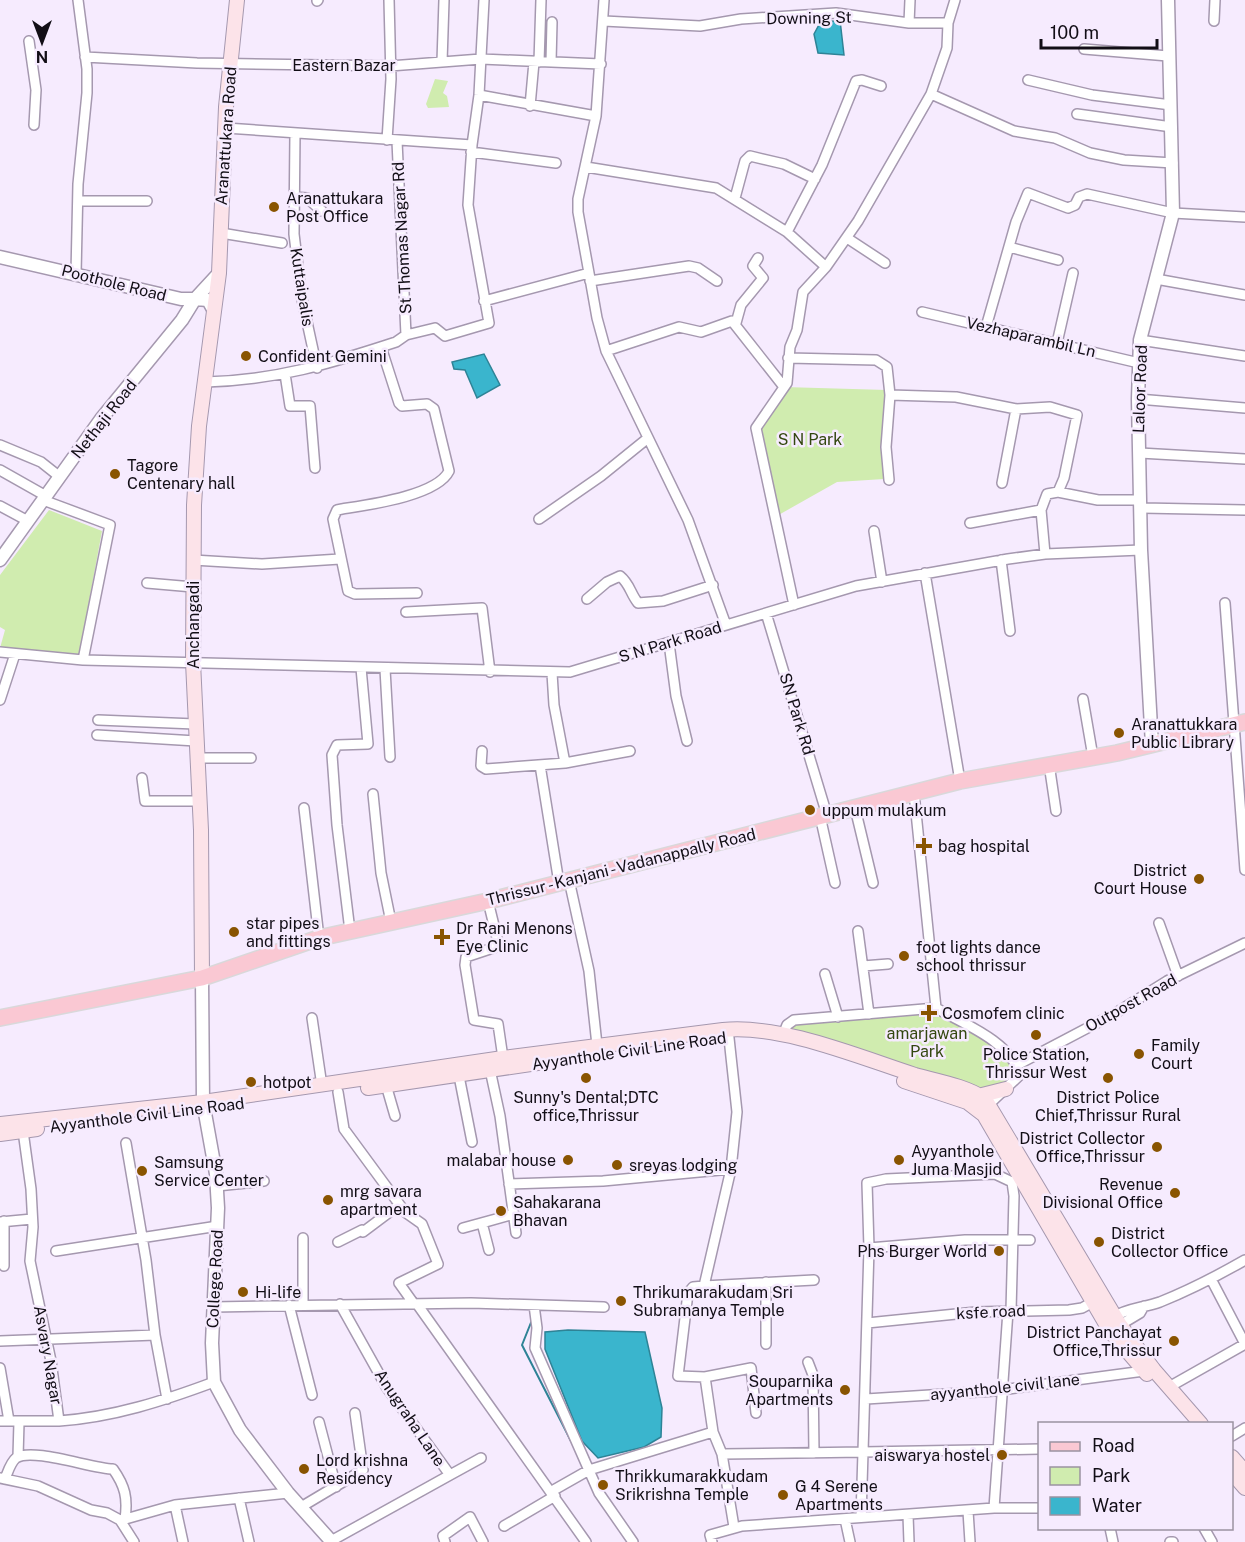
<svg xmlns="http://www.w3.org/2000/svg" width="1245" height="1542" font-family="'Public Sans',sans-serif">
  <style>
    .green { fill: #d0ecaf }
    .water { fill: #3ab5cd; stroke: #2e8396; stroke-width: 1.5 }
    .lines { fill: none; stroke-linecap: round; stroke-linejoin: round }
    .stream { stroke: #2e8396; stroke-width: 2 }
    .minor-casing { stroke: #a598af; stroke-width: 12 }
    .tertiary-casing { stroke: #a598af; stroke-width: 15 }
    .secondary-casing { stroke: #a598af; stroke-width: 16 }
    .primary-casing { stroke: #d9d8da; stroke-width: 18 }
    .minor { stroke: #fff; stroke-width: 9 }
    .tertiary { stroke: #fff; stroke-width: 12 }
    .secondary { stroke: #fce3e9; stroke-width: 14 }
    .primary { stroke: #fac8d3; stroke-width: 15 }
    .poi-dot { fill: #895401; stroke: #f6ebfe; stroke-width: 2 }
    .labels { text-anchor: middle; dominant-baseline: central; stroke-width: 5; stroke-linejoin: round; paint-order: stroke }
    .street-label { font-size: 16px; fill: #120e16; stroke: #f6ebfe }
    .poi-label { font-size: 16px; fill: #120e16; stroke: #f6ebfe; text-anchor: start }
    .park-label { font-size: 16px; fill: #33470f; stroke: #f6ebfe }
  </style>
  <rect width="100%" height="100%" fill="#f6ebfe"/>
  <path class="green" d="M435 79 448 81 443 93 447 96 449 107 428 108 426 104Z
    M784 387 887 390 884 479 837 482 775 517 756 428Z
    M49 510 102 531 79 656 0 648 5 630 0 627V575Z
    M936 1008 993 1041 1021 1073 1006 1088 976 1094 784 1034 787 1025Z"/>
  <path class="water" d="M840 20 844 55 818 53 814 34 820 23Z
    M484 354 500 385 477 398 465 370 454 369 452 362Z
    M568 1330 645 1332 662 1408 661 1437 644 1447 598 1458 582 1441 545 1349V1332Z"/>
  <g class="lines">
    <path class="stream" d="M532 1320 522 1345 571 1441"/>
    <g class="minor-casing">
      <path id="minor" d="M317 1 318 0
        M604 21 700 26 741 19 836 13 909 23H948
        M1214 21 1215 0
        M909 23 910 0
        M29 41 36 90 34 125
        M1084 49 1168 56
        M85 57 197 63 390 66 481 59 601 64
        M442 62 444 0
        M539 62 541 0
        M551 62 552 22
        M1028 80 1092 95 1171 105
        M931 94 1014 131 1055 138 1090 153 1124 160 1173 163
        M479 95 596 116
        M530 106 534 62
        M1077 114 1172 127
        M226 128 472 145 479 95 484 0
        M295 133 294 234 302 299 317 368
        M387 140 391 79 389 0
        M397 141 406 335
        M471 152 556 163
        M586 167 716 188 787 232 826 267
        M294 197 307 198 322 211
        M735 198 745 161 750 156 784 164 815 179
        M78 201H147
        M787 232 822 165 856 81 862 80 881 86
        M221 233 282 243
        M847 238 885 263
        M1009 247 1058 260
        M589 273 597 318 606 351 688 520 726 625
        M76 274 78 184 87 93V69L78 0
        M1156 279 1245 295
        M590 281 689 266 698 268 717 281
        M484 301 589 273 578 212V199L596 116 604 0
        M922 312 1139 363
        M736 323 741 305 763 278 753 266 758 258
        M986 327 1016 222 1028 193 1068 208 1075 205 1079 197 1087 194 1173 213 1245 217
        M1140 340 1245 356
        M1057 343 1073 273
        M381 347 399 403 402 406 427 404 434 409 449 471C437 496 367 505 342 509L337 510 333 519 348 591 355 594 417 593
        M606 351 679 327 701 332 732 321 784 387
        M788 358 876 360 887 367 890 395
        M285 374 290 406H310L315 468
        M206 382C277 380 329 364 396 342L406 335 435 328 445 336 489 323 468 205 472 145
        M1138 399 1245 408
        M0 445 41 462 60 477
        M1140 453 1245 459
        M0 470 46 496
        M889 480 886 447 890 395 956 397 1016 409 1050 407 1077 415 1064 478 1058 492
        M1002 483 1016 409
        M43 500 110 525 83 660
        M0 506 28 521
        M1142 508 1245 510
        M539 519 601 476 648 438
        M970 523 1041 510
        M874 531 882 582
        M1045 554 1041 510 1047 494 1058 492 1098 500H1141
        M193 560 262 564 340 559
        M1001 560 1010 631
        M925 573 960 781
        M147 583 193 587
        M587 599 607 582 620 576C630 584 630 593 638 603L663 601 713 585
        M1225 603 1245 870
        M794 605 756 428 787 383 790 347 797 330 803 292 826 267 858 221 931 94 947 48 948 23 955 0
        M406 612 482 608 490 672
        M766 613 827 815
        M669 643 676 696 687 741
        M0 652 83 660 570 672 856 586 1008 559 1045 554 1141 550
        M385 669 390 757
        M552 673 554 705 565 763
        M1083 699 1093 757
        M0 700 15 654
        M98 720 195 724
        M97 735 196 741
        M482 751 481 766 486 769 565 763 630 751
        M197 758H251
        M1049 764 1056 811
        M540 765 559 883
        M142 778 145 801H199
        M914 793 936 1008C966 1025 1007 1040 1021 1074L985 1108
        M373 794 381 873 391 922
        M304 808 319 938
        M855 808 873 883
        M820 816 835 883
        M569 880 589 971 597 1045
        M488 901 499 946 466 957 465 965 474 1020 498 1024 503 1058
        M1159 923 1178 976
        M350 931 337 825 332 755 337 745 368 744 361 668
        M858 931 869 1014
        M863 966 888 964
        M825 974 838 1017
        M312 1018 322 1086
        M728 1029 737 1112 731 1169 704 1286 693 1287 688 1293 678 1376 705 1377 751 1368 756 1413
        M783 1035 787 1025 794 1020 936 1008
        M489 1065 500 1116 516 1233
        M1017 1065 1114 1014 1167 981 1245 943
        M459 1076 472 1142
        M386 1085 395 1116
        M338 1092 344 1129 405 1212 422 1224 438 1264 399 1283 414 1304
        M23 1131 31 1189 33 1227 30 1261 51 1361 59 1421C114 1417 163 1401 214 1382
        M509 1184 603 1181 731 1169
        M217 1186 264 1181
        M4 1221V1266
        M0 1222 32 1219
        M463 1228 514 1214 482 1223 489 1250
        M303 1238V1305
        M338 1242 362 1230 363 1232 399 1205
        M869 1248 965 1240H1030
        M56 1251 218 1226
        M1211 1279 1245 1344
        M766 1282V1344
        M704 1286 814 1280
        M417 1304 586 1542
        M289 1305 312 1395
        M534 1305 537 1328 535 1348 599 1493 633 1542
        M213 1307 471 1303 604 1307
        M1011 1311 1014 1196 1012 1182
        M1111 1318C1127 1308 1143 1308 1160 1302 1190 1290 1217 1276 1245 1260
        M867 1323 976 1312 1069 1310 1082 1308 1093 1302
        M1115 1328 1140 1313 1144 1306
        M155 1335 167 1399
        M0 1341 155 1335 146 1260 126 1143
        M808 1362 813 1375 814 1453
        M0 1368 9 1421
        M705 1377 713 1432
        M1169 1387 1245 1344
        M866 1399 994 1391 1144 1371
        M0 1421H59
        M319 1422 336 1487
        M1232 1436 1245 1428
        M722 1454 734 1527
        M18 1457 19 1422
        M450 1475 481 1458
        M0 1478 38 1486 91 1510 107 1513 120 1520 134 1542
        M5 1479C8 1472 10 1463 16 1458 32 1447 93 1469 113 1469 125 1486 128 1498 125 1519
        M552 1491 589 1470 713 1432 722 1454 863 1452 869 1248 867 1183 886 1179 995 1174 1012 1182 1022 1179
        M239 1498 249 1542
        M175 1505 183 1542
        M301 1507 363 1470 355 1413
        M994 1508 1008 1311
        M968 1511 970 1542
        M908 1515 909 1542
        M861 1517 863 1452 1040 1449
        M845 1519 850 1542
        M122 1520 175 1505 288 1493
        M504 1526 555 1496
        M1110 1528 1113 1542
        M1204 1528 1212 1542
        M331 1541 450 1475 387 1388 340 1304
        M445 1542 443 1536 470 1517 483 1542
        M712 1542 710 1535 742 1526 994 1508H1040
        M1170 1542H1173"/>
    </g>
    <g class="tertiary-casing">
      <path id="tertiary" d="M0 257 181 299H195L219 273
        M0 560 101 419 182 320 195 299 208 300 213 309
        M1152 745 1141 550 1138 399 1140 340 1173 213 1168 0
        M202 978 203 1102 216 1174 218 1208 212 1343 214 1382 240 1430 288 1493 332 1542"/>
    </g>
    <g class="secondary-casing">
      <path id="secondary" d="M202 978 201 830 193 662 194 505 199 426 219 273 226 107 237 0
        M904 1081 967 1102 984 1115 1110 1331 1147 1374
        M368 1088 551 1061
        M974 1097 1006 1089
        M0 1124 203 1102 503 1058 723 1030C781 1024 859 1057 915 1075 937 1081 966 1086 985 1099L1120 1325 1154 1370 1201 1424
        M0 1134 37 1129
        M1232 1457 1245 1472
        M1232 1473 1245 1488"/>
    </g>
    <g class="primary-casing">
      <path id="primary" d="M0 1018 202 978 319 938 488 901 960 781 1117 753 1245 722"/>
    </g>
    <use href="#minor" class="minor"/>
    <use href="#tertiary" class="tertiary"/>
    <use href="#secondary" class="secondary"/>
    <use href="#primary" class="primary"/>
  </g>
  <g class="poi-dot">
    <circle cx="274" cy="207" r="6"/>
    <circle cx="246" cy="356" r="6"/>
    <circle cx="115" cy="474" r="6"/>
    <circle cx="1119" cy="733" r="6"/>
    <circle cx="810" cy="810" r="6"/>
    <path d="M921 837h6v6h6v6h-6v6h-6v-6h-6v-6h6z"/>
    <circle cx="1199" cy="879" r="6"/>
    <circle cx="234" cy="932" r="6"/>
    <path d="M439 928h6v6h6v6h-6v6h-6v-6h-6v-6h6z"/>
    <circle cx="904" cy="956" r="6"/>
    <path d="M926 1004h6v6h6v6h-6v6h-6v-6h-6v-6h6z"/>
    <circle cx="1036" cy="1035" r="6"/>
    <circle cx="1139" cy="1054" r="6"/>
    <circle cx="586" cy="1078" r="6"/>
    <circle cx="1108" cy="1078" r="6"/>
    <circle cx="251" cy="1082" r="6"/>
    <circle cx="1157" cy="1147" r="6"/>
    <circle cx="568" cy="1160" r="6"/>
    <circle cx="899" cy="1160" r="6"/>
    <circle cx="617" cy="1165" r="6"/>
    <circle cx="142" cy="1171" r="6"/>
    <circle cx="1175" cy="1193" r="6"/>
    <circle cx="328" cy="1200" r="6"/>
    <circle cx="501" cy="1211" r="6"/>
    <circle cx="1099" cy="1242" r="6"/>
    <circle cx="999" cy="1251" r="6"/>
    <circle cx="243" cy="1292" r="6"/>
    <circle cx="621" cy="1301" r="6"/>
    <circle cx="1174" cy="1341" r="6"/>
    <circle cx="845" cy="1390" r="6"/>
    <circle cx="1002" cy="1455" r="6"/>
    <circle cx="304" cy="1469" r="6"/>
    <circle cx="603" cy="1485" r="6"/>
    <circle cx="783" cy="1495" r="6"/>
  </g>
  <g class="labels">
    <g class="street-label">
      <text transform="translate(809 18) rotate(-1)">Downing St</text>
      <text x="344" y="65">Eastern Bazar</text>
      <text transform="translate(226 136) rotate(-86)">Aranattukara Road</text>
      <text transform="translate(402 238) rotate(-93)">St Thomas Nagar Rd</text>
      <text transform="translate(114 283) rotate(14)">Poothole Road</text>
      <text transform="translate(302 287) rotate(81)">Kuttaipalis</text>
      <text transform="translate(1031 337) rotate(13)">Vezhaparambil Ln</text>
      <text transform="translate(1140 389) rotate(-88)">Laloor Road</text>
      <text transform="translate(104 419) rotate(-52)">Nethaji Road</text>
      <text transform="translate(193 625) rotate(-90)">Anchangadi</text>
      <text transform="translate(670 642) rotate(-17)">S N Park Road</text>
      <text transform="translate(797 714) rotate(73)">SN Park Rd</text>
      <text transform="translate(621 867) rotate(-14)">Thrissur - Kanjani - Vadanappally Road</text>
      <text transform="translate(1131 1003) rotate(-29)">Outpost Road</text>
      <text transform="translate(629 1051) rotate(-8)">Ayyanthole Civil Line Road</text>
      <text transform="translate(147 1115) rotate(-7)">Ayyanthole Civil Line Road</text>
      <text transform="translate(215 1279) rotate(-87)">College Road</text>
      <text transform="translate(991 1312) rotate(-3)">ksfe road</text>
      <text transform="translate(48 1355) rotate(80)">Asvary Nagar</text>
      <text transform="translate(1005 1387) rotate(-6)">ayyanthole civil lane</text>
      <text transform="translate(410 1418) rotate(56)">Anugraha Lane</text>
    </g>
    <g class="poi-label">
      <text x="286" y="198">Aranattukara<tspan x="286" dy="18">Post Office</tspan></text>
      <text x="258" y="356">Confident Gemini</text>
      <text x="127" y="465">Tagore<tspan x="127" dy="18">Centenary hall</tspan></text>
      <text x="1131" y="724">Aranattukkara<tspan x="1131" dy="18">Public Library</tspan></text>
      <text x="822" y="810">uppum mulakum</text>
      <text x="938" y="846">bag hospital</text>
      <text x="1187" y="870" text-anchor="end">District<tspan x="1187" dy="18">Court House</tspan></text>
      <text x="246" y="923">star pipes<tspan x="246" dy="18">and fittings</tspan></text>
      <text x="456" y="928">Dr Rani Menons<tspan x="456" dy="18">Eye Clinic</tspan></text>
      <text x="916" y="947">foot lights dance<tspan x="916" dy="18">school thrissur</tspan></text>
      <text x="942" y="1013">Cosmofem clinic</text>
      <text x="1151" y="1045">Family<tspan x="1151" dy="18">Court</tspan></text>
      <text x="1036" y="1054" text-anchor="middle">Police Station,<tspan x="1036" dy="18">Thrissur West</tspan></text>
      <text x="263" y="1082">hotpot</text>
      <text x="586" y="1097" text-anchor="middle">Sunny's Dental;DTC<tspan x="586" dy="18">office,Thrissur</tspan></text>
      <text x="1108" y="1097" text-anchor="middle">District Police<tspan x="1108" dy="18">Chief,Thrissur Rural</tspan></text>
      <text x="1145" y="1138" text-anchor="end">District Collector<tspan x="1145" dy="18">Office,Thrissur</tspan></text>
      <text x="911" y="1151">Ayyanthole<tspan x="911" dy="18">Juma Masjid</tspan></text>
      <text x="556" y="1160" text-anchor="end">malabar house</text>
      <text x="154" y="1162">Samsung<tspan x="154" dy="18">Service Center</tspan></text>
      <text x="629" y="1165">sreyas lodging</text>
      <text x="1163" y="1184" text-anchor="end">Revenue<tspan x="1163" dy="18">Divisional Office</tspan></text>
      <text x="340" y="1191">mrg savara<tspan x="340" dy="18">apartment</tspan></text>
      <text x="513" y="1202">Sahakarana<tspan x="513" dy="18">Bhavan</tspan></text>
      <text x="1111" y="1233">District<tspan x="1111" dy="18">Collector Office</tspan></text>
      <text x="987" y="1251" text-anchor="end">Phs Burger World</text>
      <text x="255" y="1292">Hi-life</text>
      <text x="633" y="1292">Thrikumarakudam Sri<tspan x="633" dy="18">Subramanya Temple</tspan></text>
      <text x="1162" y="1332" text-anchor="end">District Panchayat<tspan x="1162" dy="18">Office,Thrissur</tspan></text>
      <text x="833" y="1381" text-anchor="end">Souparnika<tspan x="833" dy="18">Apartments</tspan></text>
      <text x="990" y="1455" text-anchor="end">aiswarya hostel</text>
      <text x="316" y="1460">Lord krishna<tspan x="316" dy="18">Residency</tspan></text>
      <text x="615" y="1476">Thrikkumarakkudam<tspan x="615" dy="18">Srikrishna Temple</tspan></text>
      <text x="795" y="1486">G 4 Serene<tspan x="795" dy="18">Apartments</tspan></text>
    </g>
    <g class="park-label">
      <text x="810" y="439">S N Park</text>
      <text x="927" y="1033">amarjawan<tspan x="927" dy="18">Park</tspan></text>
    </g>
  </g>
  <rect x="1038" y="1422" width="195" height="108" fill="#f6ebfe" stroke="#9b93a1" stroke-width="1.5"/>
  <rect x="1050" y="1442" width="30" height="9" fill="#fac8d3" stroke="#9b93a1" stroke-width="1.5"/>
  <text x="1092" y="1452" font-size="18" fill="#120e16">Road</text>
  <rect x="1050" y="1467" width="30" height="18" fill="#d0ecaf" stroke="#9b93a1" stroke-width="1.5"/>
  <text x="1092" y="1482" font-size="18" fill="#120e16">Park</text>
  <rect x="1050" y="1497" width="30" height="18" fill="#3ab5cd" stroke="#9b93a1" stroke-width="1.5"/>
  <text x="1092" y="1512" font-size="18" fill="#120e16">Water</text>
  <g transform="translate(42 42) rotate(180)" stroke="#f6ebfe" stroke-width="4.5" paint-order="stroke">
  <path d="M0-4.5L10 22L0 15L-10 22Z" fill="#120e16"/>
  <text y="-9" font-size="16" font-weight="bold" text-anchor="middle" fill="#120e16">N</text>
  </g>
  <path d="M1041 39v9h116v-9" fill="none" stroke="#120e16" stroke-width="3"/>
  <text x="1050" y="39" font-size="18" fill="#120e16" stroke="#f6ebfe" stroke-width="4.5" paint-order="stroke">100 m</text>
</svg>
